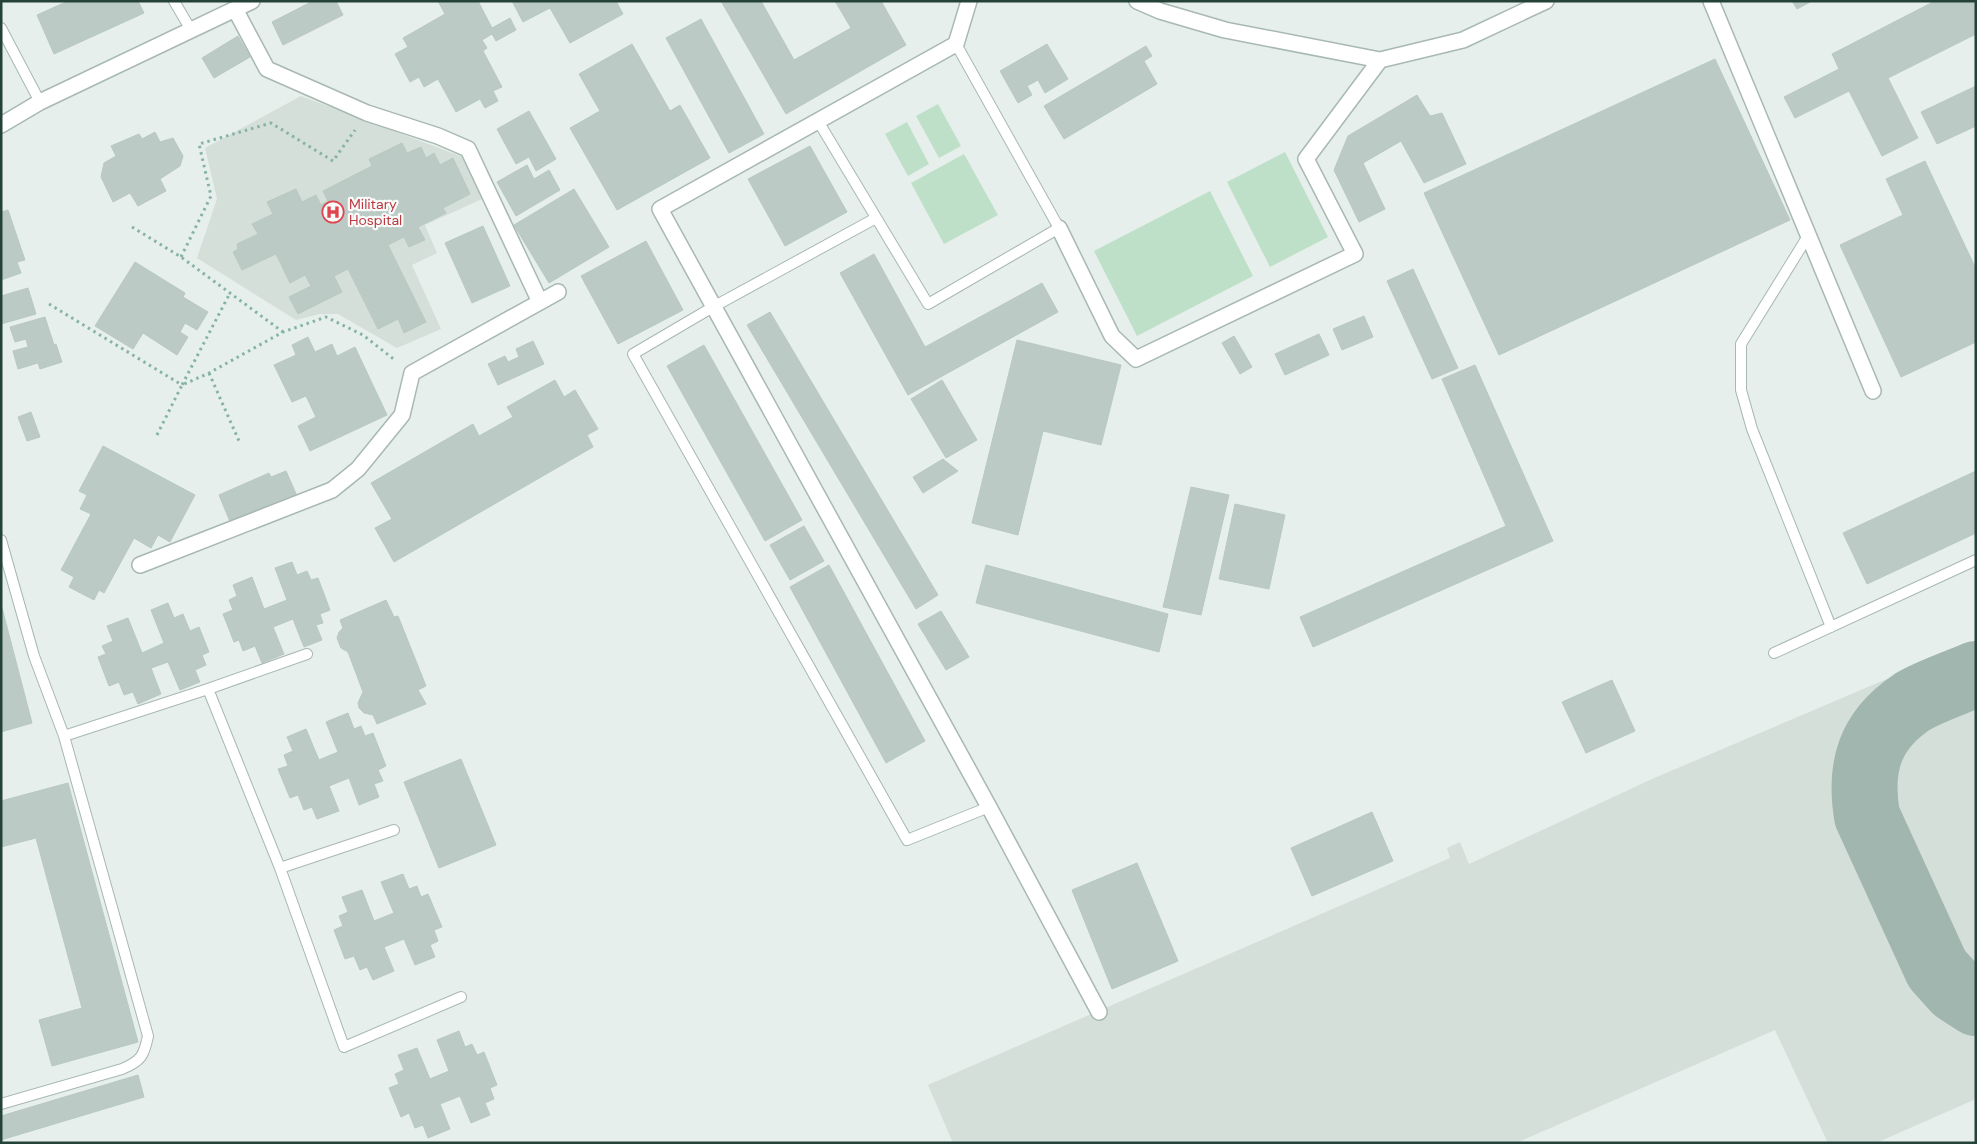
<svg xmlns="http://www.w3.org/2000/svg" width="1977" height="1144" font-family="'DM Sans',sans-serif">
  <style>
    .built { fill: #d4dfda }
    .green { fill: #bfe0c8 }
    .lines { fill: none; stroke-linecap: round; stroke-linejoin: round }
    .taxiway { stroke: #a2b6b0; stroke-width: 66 }
    .building { fill: #bbcac4; stroke: #b8c9c2 }
    .service-casing { stroke: #a8b8b2; stroke-width: 12 }
    .minor-casing { stroke: #a8b8b2; stroke-width: 18 }
    .path { stroke: #86b3a5; stroke-width: 3; stroke-dasharray: 2.5 4; stroke-linecap: butt }
    .service { stroke: #fff; stroke-width: 10 }
    .minor { stroke: #fff; stroke-width: 15 }
    .labels { text-anchor: middle; dominant-baseline: central; stroke-width: 4.5; stroke-linejoin: round; paint-order: stroke }
    .health-label { font-size: 14px; fill: #be3a42; stroke: #f7fbf9; text-anchor: start }
  </style>
  <rect width="100%" height="100%" fill="#e6efeb"/>
  <path class="built" d="M301 96 463 157 482 199 425 225 437 253 412 265 441 329 397 348 338 314H320L296 320 197 258 217 199 205 148Z
    M1976 641V1099L1876 1143H1828L1775 1030 1516 1143H953L928 1085 1450 858 1447 848 1460 842 1469 864 1652 779Z"/>
  <path class="green" d="M938 104 961 146 939 158 916 116Z
    M907 122 929 164 908 176 885 134Z
    M1285 152 1328 237 1270 267 1227 182Z
    M964 154 998 215 944 244 911 183Z
    M1210 191 1253 276 1137 336 1094 251Z"/>
  <g class="lines">
    <path class="taxiway" d="M1976 674C1958 682 1928 692 1912 702 1869 731 1859 767 1867 816L1937 969 1956 990 1976 1003"/>
  </g>
  <path class="building" d="M68 1H138L144 13 54 54 37 15Z
    M313 1H336L343 15 283 45 272 22Z
    M438 1H478L492 28 510 18 516 30 496 41 492 34 482 40 487 48 483 51 502 87 493 91 498 101 485 108 480 99 456 112 438 79 424 87 419 77 410 82 395 54 408 47 403 38 445 14Z
    M512 1H616L623 14 570 43 550 8 523 22Z
    M721 1H761L794 60 851 28 835 1H881L906 45 786 114Z
    M1792 1H1812L1797 9Z
    M1935 1H1976V34L1888 78 1918 138 1882 156 1849 91 1795 118 1784 97 1839 69 1832 54Z
    M701 19 764 134 729 153 666 38Z
    M238 36 250 57 214 78 202 58Z
    M632 44 670 111 680 105 710 158 617 210 570 128 600 111 579 74Z
    M1047 44 1068 79 1045 93 1038 80 1027 86 1032 95 1018 103 1000 71Z
    M1146 46 1152 56 1144 61 1157 84 1064 139 1044 106Z
    M1715 59 1790 220 1499 355 1424 193Z
    M1976 86V126L1937 144 1921 112Z
    M1417 95 1430 116 1442 113 1466 164 1424 183 1401 141 1363 163 1385 209 1359 222 1334 170 1348 136Z
    M529 111 556 159 536 171 529 157 516 164 497 129Z
    M155 132 160 142 173 138 183 156 180 166 160 179 166 191 138 206 130 193 113 202 101 177 104 163 116 156 111 146 139 134 142 139Z
    M402 143 407 153 421 147 426 158 434 153 440 165 453 158 470 194 443 208 446 213 418 227 425 240 409 247 404 237 388 245 426 322 404 333 398 319 378 329 348 269 334 276 342 292 298 314 289 297 311 286 305 275 290 283 276 254 242 270 233 252 238 249 237 244 258 234 252 224 273 214 267 202 296 189 302 202 316 195 321 205 328 201 323 191 372 166 369 159Z
    M810 146 847 212 785 246 748 179Z
    M1925 161 1976 269V342L1901 377 1840 245 1903 215 1886 179Z
    M527 165 534 179 549 170 560 190 516 216 497 182Z
    M574 189 609 247 549 283 514 225Z
    M8 210 25 260 17 262 21 273 1 280V212Z
    M483 226 510 286 472 303 445 243Z
    M646 241 683 310 618 344 581 276Z
    M874 254 925 347 1042 283 1058 312 908 395 840 273Z
    M135 262 185 293 183 297 208 312 197 330 185 323 180 332 188 337 177 355 143 333 133 349 95 326Z
    M1413 269 1458 368 1432 379 1387 281Z
    M28 288 36 314 1 324V296Z
    M770 312 938 595 916 609 747 325Z
    M1364 316 1373 337 1342 350 1333 329Z
    M45 317 54 345 56 344 62 362 40 369 38 363 18 369 13 351 28 347 26 339 15 342 10 327Z
    M1319 334 1329 355 1285 375 1275 354Z
    M1234 336 1252 367 1240 374 1222 343Z
    M308 337 315 352 332 344 337 356 355 347 387 415 310 451 298 426 316 417 306 396 292 402 274 365 296 355 292 345Z
    M1017 340 1121 365 1101 445 1043 431 1018 535 972 523Z
    M533 341 544 364 498 385 488 364 505 356 508 362 519 357 516 349Z
    M704 345 802 520 765 541 667 366Z
    M1475 365 1553 541 1313 647 1300 617 1506 526 1442 379Z
    M555 380 564 397 575 390 598 429 587 435 593 447 394 562 375 528 392 519 371 483 473 424 479 436 513 417 507 407Z
    M942 380 977 440 946 458 911 399Z
    M31 412 40 437 27 441 18 417Z
    M103 446 195 495 170 542 158 535 151 548 134 538 104 593 99 590 94 600 69 587 74 577 61 570 91 514 80 509 87 495 79 491Z
    M943 459 958 471 923 493 913 477Z
    M286 471 297 496 231 524 219 495 269 473 271 477Z
    M1976 471V533L1867 584 1843 533Z
    M1191 487 1229 495 1201 615 1163 607Z
    M1235 504 1285 515 1269 589 1219 579Z
    M804 526 824 561 790 580 770 545Z
    M292 562 297 575 307 571 311 580 318 578 330 610 320 614 323 623 316 625 322 640 304 647 293 619 273 627 284 654 262 663 255 646 243 651 239 640 234 642 223 614 233 610 229 600 237 596 233 585 252 577 264 609 287 600 275 568Z
    M829 565 925 741 886 763 790 587Z
    M986 565 1168 614 1159 652 976 603Z
    M386 600 394 617 398 616 426 686 418 690 426 704 377 724 373 715 364 713 359 708 358 703 363 692 348 652 341 648 337 638 339 632 343 628 340 620Z
    M168 603 174 618 183 614 190 631 199 627 209 652 202 655 206 665 195 670 200 682 180 690 168 662 151 668 161 694 138 704 133 692 124 695 119 682 109 686 98 657 106 654 102 646 113 641 107 626 128 618 142 653 164 643 151 610Z
    M1 604 32 723 1 732Z
    M941 611 969 657 946 670 918 624Z
    M1612 680 1635 731 1586 753 1562 702Z
    M348 713 354 729 361 726 365 736 373 733 386 766 378 770 383 781 374 784 379 797 359 805 349 778 329 786 339 811 317 819 312 807 304 810 298 795 290 798 278 769 288 766 284 755 293 751 287 737 306 729 319 760 338 752 326 722Z
    M461 759 496 845 439 868 404 782Z
    M68 783 138 1042 52 1066 39 1020 82 1008 36 838 1 847V801Z
    M1372 812 1393 861 1312 896 1291 848Z
    M1137 863 1178 961 1112 989 1072 890Z
    M403 874 409 889 417 886 421 897 428 894 442 927 434 930 438 941 430 945 435 957 415 965 404 939 384 947 394 971 373 980 367 967 360 970 354 956 345 959 334 930 343 926 339 916 348 912 342 897 362 890 374 921 394 913 381 882Z
    M459 1031 465 1047 472 1044 477 1055 484 1052 497 1085 490 1088 494 1099 485 1103 490 1115 471 1123 460 1096 440 1104 450 1129 428 1138 423 1125 415 1128 409 1113 401 1117 389 1088 399 1084 395 1074 404 1070 398 1055 417 1048 430 1079 449 1071 437 1040Z
    M138 1075 144 1097 1 1140V1116Z"/>
  <g class="lines">
    <g class="service-casing">
      <path id="service" d="M174 1 191 30
        M1 28 40 102
        M818 121 928 304 1059 228 956 44
        M876 218 713 307 633 354 907 840 989 807
        M1808 236 1741 344V390L1752 429 1831 627
        M1 540 34 656 64 736 148 1036C144 1056 141 1061 122 1069L1 1104
        M1774 653 1976 560
        M208 689 280 868 394 830
        M64 736 208 689 307 654
        M280 868 344 1047 461 997"/>
    </g>
    <g class="minor-casing">
      <path id="minor" d="M969 1 956 44 660 209 989 807 1099 1012
        M1137 1 1160 11 1225 30 1380 60 1463 40 1546 1
        M1711 1 1873 391
        M235 9 267 69 367 113 438 136 468 149 540 302
        M1 125 40 102 252 1
        M1059 228 1112 336 1136 359 1355 254 1306 159 1380 60
        M140 565 332 490 358 469 402 415 412 373 558 292"/>
    </g>
    <path class="path" d="M132 227 181 257 283 332
      M181 257 211 196 199 144 271 123 333 161 355 130
      M49 304 182 385 230 293
      M209 373 239 441
      M157 435 182 385 209 373 283 332 326 317 363 335 396 361"/>
    <use href="#service" class="service"/>
    <use href="#minor" class="minor"/>
  </g>
  <defs>
    <g id="hospital-ring" transform="scale(1.125)"><circle r="9.5" fill="#f7fbf9" stroke="#e0444e" stroke-width="1.5"/><path d="M-5-5h3v3.5h4V-5h3V5h-3V1.5h-4V5h-3Z" fill="#e0444e"/></g>
  </defs>
  <g fill-rule="evenodd">
    <use href="#hospital-ring" x="333" y="212"/>
  </g>
  <g class="labels">
    <g class="health-label">
      <text x="349" y="204">Military<tspan x="349" dy="16">Hospital</tspan></text>
    </g>
  </g>
  <rect width="1977" height="1144" fill="none" stroke="#24423a" stroke-width="5"/>
</svg>
